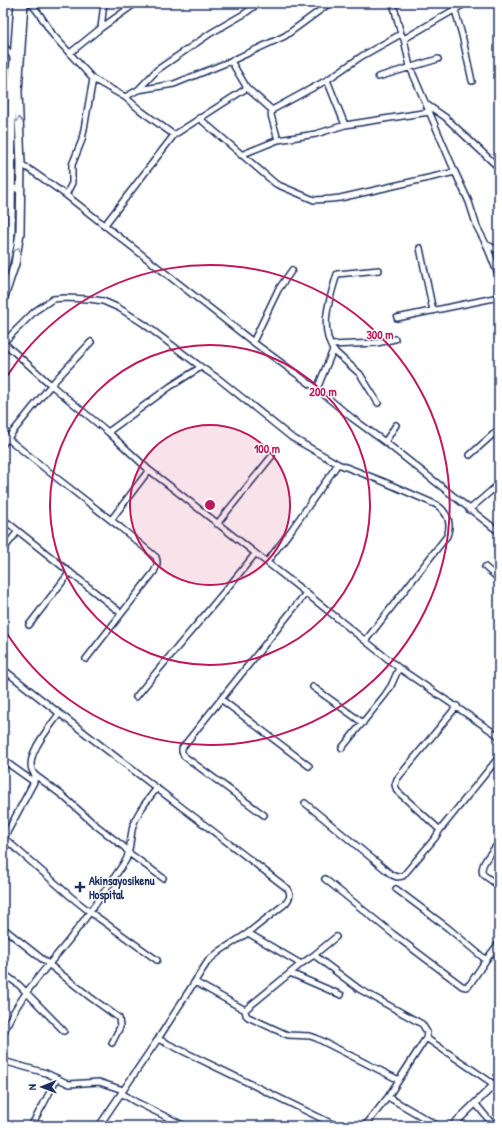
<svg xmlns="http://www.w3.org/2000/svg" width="502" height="1129" font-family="'Patrick Hand',sans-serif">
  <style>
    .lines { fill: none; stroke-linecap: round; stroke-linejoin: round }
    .minor-casing { stroke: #1b2f5e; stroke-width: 8 }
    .tertiary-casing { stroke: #1b2f5e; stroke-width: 9 }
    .secondary-casing { stroke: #1b2f5e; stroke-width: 10 }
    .minor { stroke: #fff; stroke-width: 5 }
    .tertiary { stroke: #fff; stroke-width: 6 }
    .secondary { stroke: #fff; stroke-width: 7 }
    .oneway { stroke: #8d97ae }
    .ring { fill: none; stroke: #c2185b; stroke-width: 2 }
    .poi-dot { fill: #1b2f5e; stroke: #fff; stroke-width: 1.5 }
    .labels { text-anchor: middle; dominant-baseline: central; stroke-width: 3; stroke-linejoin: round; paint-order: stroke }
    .poi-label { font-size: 12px; font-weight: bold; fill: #1b2f5e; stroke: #fff; text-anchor: start }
    .centre { fill: #c2185b; stroke: #fff; stroke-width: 2 }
    .ring-label { font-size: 12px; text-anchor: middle; font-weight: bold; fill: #c2185b; stroke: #fff; stroke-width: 3; stroke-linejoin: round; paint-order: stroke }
  </style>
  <rect width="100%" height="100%" fill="#fff"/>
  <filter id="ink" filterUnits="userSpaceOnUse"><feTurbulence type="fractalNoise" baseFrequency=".025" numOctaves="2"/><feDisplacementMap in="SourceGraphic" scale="8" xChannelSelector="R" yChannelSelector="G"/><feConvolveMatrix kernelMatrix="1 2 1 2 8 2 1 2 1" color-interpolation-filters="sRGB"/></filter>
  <g filter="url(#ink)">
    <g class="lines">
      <g class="minor-casing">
        <path id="minor" d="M31 3 40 15 53 35 93 79 125 97 140 110 174 135
          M393 3 401 34 404 39 410 67 455 172 469 202 477 227 486 244 499 277
          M455 10 462 35 472 81
          M101 28 136 3
          M404 39 466 3
          M3 45 14 58
          M70 53 101 28 104 3
          M231 61 247 88 272 110
          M378 77 438 59
          M327 80 345 125
          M138 90 174 84 231 61 285 36 330 3
          M125 97 138 90 157 70 211 33 244 14 259 3
          M426 104 445 117 499 168
          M199 118 276 184 314 200 331 199 340 198 455 172
          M278 140 271 115 272 110 327 80 362 56 401 34
          M241 155 278 140 316 134 345 125 429 112
          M21 164 32 171 66 195 253 342 317 389 352 418 385 442 499 532
          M3 185 20 190
          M66 195 72 183V165L82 140 93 79
          M104 226 174 135 247 88
          M486 244 499 251
          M420 248 433 311
          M397 318 499 297
          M3 342 51 385 108 432 149 470 166 483 306 593 399 668 496 734 499 737
          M4 342 35 311 53 299 64 298 89 299 103 301 119 308 144 324 201 367 219 379 291 437 338 464 382 481 437 505C448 513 452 523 447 536L366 640
          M253 342 278 290 292 270
          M331 345 377 343 395 339
          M333 350 360 374 378 403
          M317 389 333 350C319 326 330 298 337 274L379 270
          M108 432 171 386 201 367
          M7 438 58 479 121 528 151 553 156 557 157 561V565L154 572 86 659
          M385 442 396 425
          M3 444 51 385 91 342
          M470 455 499 429
          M469 510 499 484
          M3 519 121 613
          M111 520 149 470
          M217 524 272 456
          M3 550 18 531
          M267 562 292 529 338 464
          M485 567 499 579
          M29 625 70 572
          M3 669C97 744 193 815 288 889 291 895 290 898 286 903L248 933 220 951 208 961 158 1039 99 1126
          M313 687 363 723
          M136 697C175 649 217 602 255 554
          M222 700 309 766
          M342 748 385 695 391 686 399 668
          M3 760 34 782
          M35 775 63 796 93 823 124 847 129 853 163 878
          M305 803 392 875 397 877 403 876 435 838 440 830 397 791 395 785 397 779 457 706
          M264 815 184 756 182 752V748L306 593
          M440 830 499 757
          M4 838 70 896 90 912 157 960
          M3 840 34 782 35 775C34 774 33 772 32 770 26 754 50 727 59 714
          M499 843C494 849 478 866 483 874 487 878 494 882 499 886
          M325 879 393 934 462 986 466 987 470 984 486 960 499 943
          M396 889 448 928 486 960
          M3 928 90 997 119 1018 120 1027 112 1043
          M248 933 301 964
          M314 955 359 989 422 1024 427 1032 426 1038 388 1097 365 1126
          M3 973 19 985 64 1031
          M290 973 341 995
          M195 982 245 1010 246 1015 248 1017 283 1033 288 1035 310 1036 316 1038 399 1080
          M498 1002 499 1003
          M245 1010 301 964 314 955 336 937
          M3 1035C15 1000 46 969 69 940 89 914 108 887 126 860 131 849 130 837 133 826 137 812 148 800 157 788
          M426 1038 495 1085
          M158 1039 337 1126
          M3 1061 46 1073 69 1084 99 1082 123 1090
          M121 1093 136 1102 185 1126
          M388 1097 438 1126
          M475 1103 494 1126
          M31 1126 43 1105 57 1078
          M165 1126 169 1118"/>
      </g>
      <g class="tertiary-casing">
        <path id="tertiary" d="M452 1126 499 1080"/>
      </g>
      <g class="secondary-casing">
        <path id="secondary" d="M3 274 10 245 11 231 12 87 18 3
          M3 300 15 264 20 233 21 164 18 92 24 3"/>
      </g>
      <use href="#minor" class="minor"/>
      <use href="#tertiary" class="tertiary"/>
      <use href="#secondary" class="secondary"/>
    </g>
    <defs><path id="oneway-chevron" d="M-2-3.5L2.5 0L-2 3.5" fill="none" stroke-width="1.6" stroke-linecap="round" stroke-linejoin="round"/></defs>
    <g class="oneway">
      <use href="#oneway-chevron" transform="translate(19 120) rotate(-92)"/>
      <use href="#oneway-chevron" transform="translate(18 250) rotate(-80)"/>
    </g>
  </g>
  <circle cx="210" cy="505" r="80" fill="#c2185b" fill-opacity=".12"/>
  <g class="ring">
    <circle cx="210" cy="505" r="80"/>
    <circle cx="210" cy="505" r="160"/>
    <path d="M3 383A240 240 0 1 1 3 627"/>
  </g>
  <path class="poi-dot" d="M78 881h4v4h4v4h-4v4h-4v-4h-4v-4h4z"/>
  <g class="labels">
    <g class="poi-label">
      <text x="89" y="880">Akinsayosikenu<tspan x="89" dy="14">Hospital</tspan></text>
    </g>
  </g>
  <circle cx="210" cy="505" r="6" class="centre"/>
  <g class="ring-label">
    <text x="380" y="339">300 m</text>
    <text x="323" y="396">200 m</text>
    <text x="267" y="453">100 m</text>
  </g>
  <rect width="502" height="1129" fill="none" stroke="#fff" stroke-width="16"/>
  <rect x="8" y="8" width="486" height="1113" fill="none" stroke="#1b2f5e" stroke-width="1.5" filter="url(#ink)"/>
  <g transform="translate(42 1087) rotate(269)" stroke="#ffffff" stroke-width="3" paint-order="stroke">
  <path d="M0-3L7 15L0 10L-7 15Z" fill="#1b2f5e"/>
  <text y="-6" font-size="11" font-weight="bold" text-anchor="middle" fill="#1b2f5e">N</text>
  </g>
</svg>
